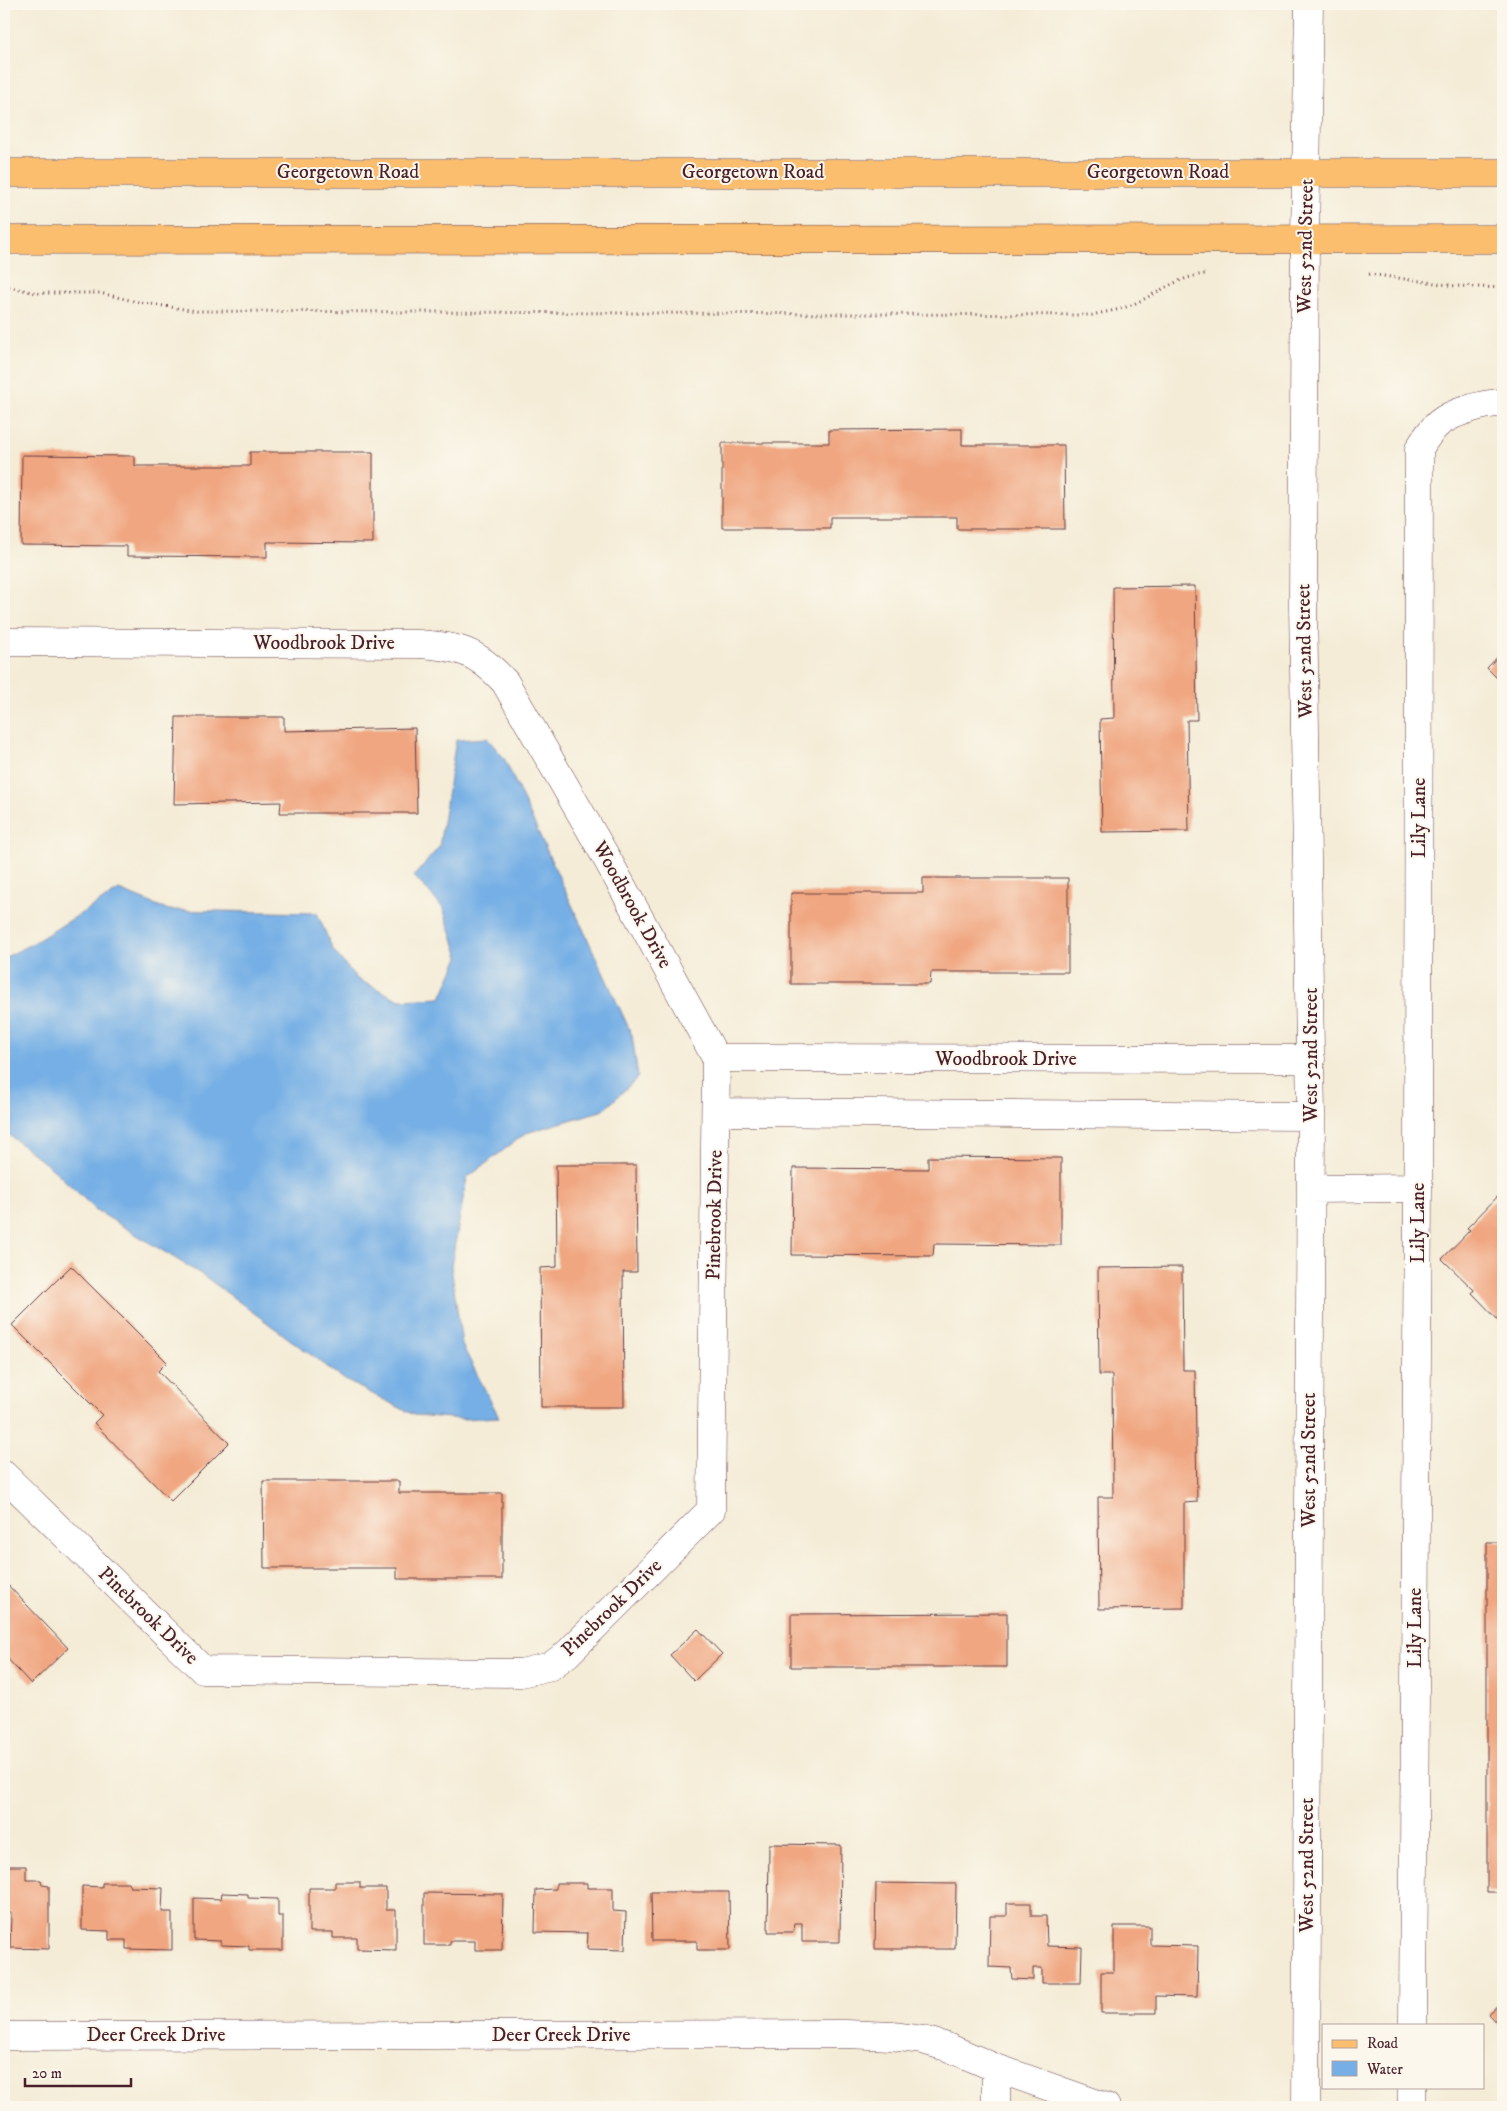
<svg xmlns="http://www.w3.org/2000/svg" width="1507" height="2111" font-family="'IM FELL DW Pica',serif">
  <style>
    .water { fill: #75afe5; stroke: #606788 }
    .building { fill: #f0a680 }
    .lines { fill: none; stroke-linecap: round; stroke-linejoin: round }
    .minor-casing { stroke: #643e45; stroke-width: 29 }
    .major-casing { stroke: #643e45; stroke-width: 29 }
    .path { stroke: #643e45; stroke-width: 3; stroke-dasharray: 1 4; stroke-linecap: butt }
    .minor { stroke: #fff; stroke-width: 28 }
    .major { stroke: #fbbd6e; stroke-width: 28 }
    .labels { text-anchor: middle; dominant-baseline: central; stroke-width: 4; stroke-linejoin: round; paint-order: stroke }
    .street-label { font-size: 20px; fill: #4a1f2b; stroke: #fbf7ec }
  </style>
  <rect width="100%" height="100%" fill="#fbf7ec"/>
  <filter id="ink" filterUnits="userSpaceOnUse"><feTurbulence type="fractalNoise" baseFrequency=".02" numOctaves="2"/><feDisplacementMap in="SourceGraphic" scale="10" xChannelSelector="R" yChannelSelector="G"/><feConvolveMatrix kernelMatrix="1 2 1 2 8 2 1 2 1" color-interpolation-filters="sRGB"/></filter>
  <filter id="wash" filterUnits="userSpaceOnUse"><feTurbulence type="fractalNoise" baseFrequency=".0096" numOctaves="4" result="noise"/><feDisplacementMap in="SourceGraphic" scale="20" xChannelSelector="R" yChannelSelector="G"/><feGaussianBlur stdDeviation="1.12" result="paint"/><feColorMatrix in="noise" values="0 0 0 0 0 0 0 0 0 0 0 0 0 0 0 0 0 1.4 0 .05"/><feComposite in="paint" operator="in"/></filter>
  <g filter="url(#wash)">
    <rect width="100%" height="100%" fill="#f4ecd7"/>
    <path class="water" d="M487 738 504 758 632 1035 638 1077 604 1110 526 1133 467 1178 451 1266 462 1345 499 1417 463 1419 414 1415 345 1380 204 1276 96 1210 55 1171 8 1134 4 1133V958L35 942 119 890 169 910 317 913 333 950 357 979 400 1000 441 998 459 957 443 908 414 876 439 847 456 740Z"/>
    <g id="blocks">
      <path class="building" d="M962 429V445H1064L1065 529H957V517H830V528H722V443H829V430Z
        M250 452H373V543L267 542V557L127 556V546L21 545 22 455 135 456V466H250Z
        M1195 586 1197 720H1187L1189 831 1102 832 1100 719 1114 718 1113 587Z
        M1503 651V684L1487 668Z
        M176 717H284V731L415 728 417 813H280L281 802 174 804Z
        M923 878H1068V972H931L930 984H791V893H923Z
        M928 1157 1061 1158V1245L934 1244 933 1256 792 1255 793 1168 928 1169Z
        M556 1165H636L637 1272H623L624 1407H541L540 1268 557 1267Z
        M1503 1191V1325L1472 1293 1474 1290 1442 1259 1470 1230 1467 1228Z
        M71 1266 167 1362 158 1371 229 1443 171 1501 94 1423 102 1415 12 1325Z
        M1182 1267 1183 1370H1195L1197 1502 1184 1503V1608L1099 1609 1098 1497H1113L1112 1375H1099L1098 1268Z
        M263 1481H399V1493H502V1579H397V1568H264Z
        M1487 1542H1503V1892H1487Z
        M4 1581 68 1648 31 1684 4 1655Z
        M1007 1613V1667H791V1614Z
        M698 1629 722 1654 694 1681 670 1655Z
        M769 1844 841 1845 840 1942H802V1923H794L793 1932H768Z
        M4 1866H26V1880H41L42 1885 49 1886V1949L10 1948 11 1913 4 1912Z
        M335 1882H360V1888H386V1910H396V1950L357 1949V1938H333V1932H309V1888H335Z
        M102 1883H128L130 1887 163 1888 162 1912H172V1950L126 1949V1940H109V1931L82 1930V1886L102 1887Z
        M556 1883H587V1888H613V1911L626 1912 625 1950 587 1949 588 1933 535 1932 536 1890 556 1889Z
        M876 1883 956 1884 955 1949H875Z
        M651 1892H729L730 1950H697V1941H652Z
        M222 1893 248 1894V1898L278 1899V1916H283V1950H249V1946L221 1945V1941L194 1940V1898L221 1899Z
        M424 1893 503 1894 502 1950H475V1941H450V1945H424Z
        M1007 1903H1031V1916H1046L1047 1946 1082 1947 1081 1983H1042V1968H1033V1980L1012 1979 1011 1968 989 1967 990 1916H1007Z
        M1114 1926H1150V1945L1198 1946 1197 1997 1156 1996V2013H1101V1972H1114Z
        M1503 1999V2029L1489 2014Z"/>
    </g>
  </g>
  <g filter="url(#ink)">
    <use href="#blocks" fill-opacity="0" stroke="#643e45" stroke-width="1"/>
    <g class="lines">
      <g class="minor-casing">
        <path id="minor" d="M4 642 419 644C461 647 476 651 505 682L606 857 716 1058 711 1510 567 1654 551 1666 521 1673 203 1670 4 1475
          M716 1058 1311 1059
          M716 1112 1311 1116
          M1311 1189 1418 1188
          M1413 2025 1418 1188 1419 449C1433 425 1442 417 1469 409 1481 405 1491 403 1503 403
          M4 2036 846 2034 892 2036 923 2040 947 2047 996 2068 1106 2107
          M996 2107V2068
          M1306 2107 1311 1116 1303 603 1305 238 1309 4
          M1412 2107V2087"/>
      </g>
      <g class="major-casing">
        <path id="major" d="M4 173H1503
          M4 240 1503 239"/>
      </g>
      <path class="path" d="M1369 274 1456 286 1503 288
        M4 286 37 293H100L138 302 197 311 1092 315C1103 312 1116 311 1126 307 1154 297 1173 278 1205 274"/>
      <use href="#minor" class="minor"/>
      <use href="#major" class="major"/>
    </g>
  </g>
  <g class="labels">
    <g class="street-label">
      <text x="348" y="172">Georgetown Road</text>
      <text x="753" y="172">Georgetown Road</text>
      <text x="1158" y="172">Georgetown Road</text>
      <text transform="translate(1306 246) rotate(-89)">West 52nd Street</text>
      <text x="324" y="643">Woodbrook Drive</text>
      <text transform="translate(1305 651) rotate(-91)">West 52nd Street</text>
      <text transform="translate(1419 818) rotate(-90)">Lily Lane</text>
      <text transform="translate(632 905) rotate(61)">Woodbrook Drive</text>
      <text transform="translate(1311 1055) rotate(-90)">West 52nd Street</text>
      <text x="1006" y="1059">Woodbrook Drive</text>
      <text transform="translate(715 1215) rotate(-89)">Pinebrook Drive</text>
      <text transform="translate(1418 1223) rotate(-90)">Lily Lane</text>
      <text transform="translate(1309 1460) rotate(-90)">West 52nd Street</text>
      <text transform="translate(612 1608) rotate(-44)">Pinebrook Drive</text>
      <text transform="translate(148 1616) rotate(44)">Pinebrook Drive</text>
      <text transform="translate(1415 1628) rotate(-90)">Lily Lane</text>
      <text transform="translate(1307 1865) rotate(-90)">West 52nd Street</text>
      <text x="156" y="2035">Deer Creek Drive</text>
      <text x="561" y="2035">Deer Creek Drive</text>
    </g>
  </g>
  <rect width="1507" height="2111" fill="none" stroke="#fbf7ec" stroke-width="20"/>
  <rect x="1322" y="2024" width="162" height="65" fill="#fbf7ec" stroke="#b4a19f"/>
  <rect x="1332" y="2040" width="25" height="8" fill="#fbbd6e" stroke="#b4a19f"/>
  <text x="1367" y="2048" font-size="15" fill="#4a1f2b">Road</text>
  <rect x="1332" y="2061" width="25" height="15" fill="#75afe5" stroke="#b4a19f"/>
  <text x="1367" y="2074" font-size="15" fill="#4a1f2b">Water</text>
  <path d="M25 2078v8h106v-8" fill="none" stroke="#4a1f2b" stroke-width="2.5"/>
  <text x="32" y="2078" font-size="15" fill="#4a1f2b" stroke="#fbf7ec" stroke-width="4" paint-order="stroke">20 m</text>
</svg>
